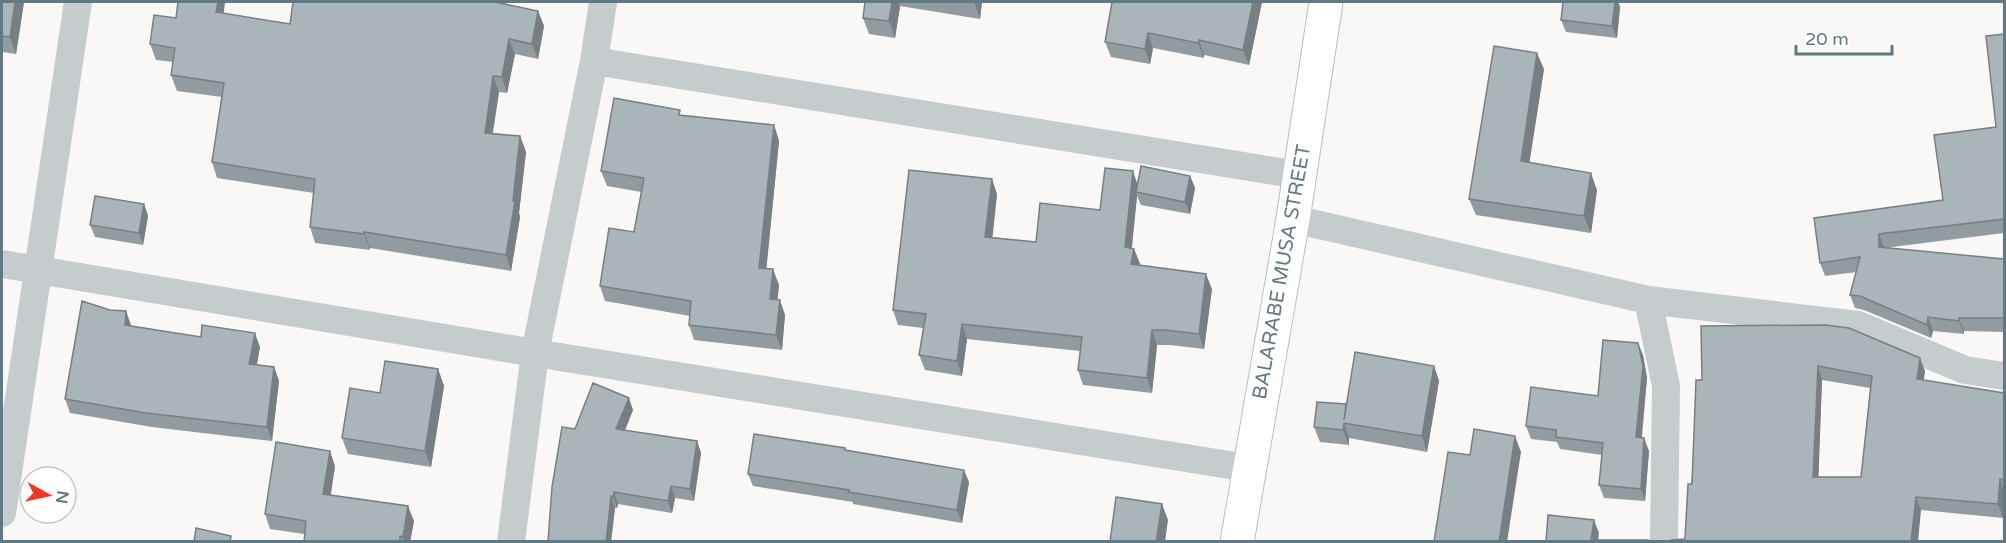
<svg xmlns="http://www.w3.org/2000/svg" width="2006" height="543" font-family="'Varela Round',sans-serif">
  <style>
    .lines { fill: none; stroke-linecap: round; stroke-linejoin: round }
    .secondary-casing { stroke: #b6bdc1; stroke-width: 35 }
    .street { stroke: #c6cbce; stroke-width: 28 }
    .secondary { stroke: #fff; stroke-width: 33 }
    .wall { fill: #929ca0; fill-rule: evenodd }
    .shaded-wall { fill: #777f82 }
    .building { fill: #aab5ba; stroke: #777f82; stroke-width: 1.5; fill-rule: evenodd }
    .labels { text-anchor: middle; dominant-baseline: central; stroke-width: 6; stroke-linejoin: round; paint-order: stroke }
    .street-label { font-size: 20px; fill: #627883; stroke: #fff }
  </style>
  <rect width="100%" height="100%" fill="#f9f8f6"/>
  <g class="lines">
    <g class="secondary-casing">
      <path id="secondary" d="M1237 542 1293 219 1326 2"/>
    </g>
    <path class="street" d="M594 61 1299 175
      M1293 219 1648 300 1858 325 1965 370 2004 376
      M2 264 535 353 1248 468
      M1648 300 1666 386 1664 542
      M2 513 78 2
      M511 542 535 353 594 61 603 2"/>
    <use href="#secondary" class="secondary"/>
  </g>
  <path class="wall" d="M2 2H24L16 54 2 52Z
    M865 2H982L980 19 900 6 895 38 869 34 863 18Z
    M1262 2 1249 65 1204 55V58L1153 48 1150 64 1111 57 1105 42Z
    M1563 2H1618L1620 7 1617 38 1566 32 1561 20Z
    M538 11 544 26 538 59 515 54 507 93 499 92 493 133 520 136 526 152 519 213 520 217 511 271 370 248V250L315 243 310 227 314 193 217 178 212 162 222 97 177 91 171 75 173 62 156 60 150 44 176 18 224 14 290 24Z
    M2004 34V233L1884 248 2004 259V332L1964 331V334L1933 331 1931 338 1864 310 1855 308 1850 295 1857 272 1825 276 1820 263 1943 200 1996 127Z
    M1544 69 1529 163 1597 190 1591 233 1476 215 1469 199Z
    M682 116 774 125 779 141 766 269 779 285 777 300 785 315 782 350 694 340 689 325 690 316 605 301 600 286 634 232 641 192 607 186 601 171Z
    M1190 176 1195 188 1190 214 1141 205 1137 196 1132 248 1134 249 1140 264 1139 265 1212 289 1204 349 1170 345H1157L1152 393 1083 385 1078 370 1080 351 967 339 962 376 925 370 919 355 923 328 898 325 893 310 997 194 992 237 1036 242 1100 210 1138 184Z
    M144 204 148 216 143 245 95 237 90 225Z
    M131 326 260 347 257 365 274 367 279 381 272 441 152 427 70 413 65 399Z
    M1701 326 1925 371 1924 380 2004 393V500L2003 518 1921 510 1685 539 1702 380ZM1822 380 1870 388 1861 477H1818Z
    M1643 355 1647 378 1642 438 1649 451 1645 501 1604 498 1599 485 1602 455 1560 449 1557 442 1531 439 1526 426 1598 396Z
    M1434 366 1439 381 1427 452 1349 438V445L1320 442 1314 427 1346 406Z
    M438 369 444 386 431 467 348 454 342 438 380 393Z
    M633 410 625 431 697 441 701 453 694 501 675 498 672 513 618 504 617 508H615L611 542H548L575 429Z
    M845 448 846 450 969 482 962 523 853 504V502L753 486 748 474Z
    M335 466 331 495 414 521 410 542H304V534L270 529 265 514Z"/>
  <path class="shaded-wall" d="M15 2H24L16 54 10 37Z
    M218 2H225L222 28 216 12Z
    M892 2H898L900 6 895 38 889 21Z
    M974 2H982L980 19Z
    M1253 2H1262L1249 65 1243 50Z
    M1615 2H1618L1620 7 1617 38 1612 26Z
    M538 11 544 26 538 59 532 44Z
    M1148 33 1153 48 1150 64 1145 49Z
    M509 39 515 54 507 93 502 77Z
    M1199 40 1204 55V58L1198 43Z
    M1537 53 1544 69 1527 178 1521 161Z
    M493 76 499 92 490 148 485 133Z
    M774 125 779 141 765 283 759 268Z
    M520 136 526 152 519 213 520 217 511 271 506 255 513 201Z
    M1133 171 1138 186 1136 192 1137 196 1130 262 1125 247Z
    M1591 173 1597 190 1591 233 1584 216Z
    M1190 176 1195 188 1190 214 1185 202Z
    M992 179 997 194 991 252 985 237Z
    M144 204 148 216 143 245 139 233Z
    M364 232 370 248V250L364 234Z
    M1879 234 1884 248 1879 247Z
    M1134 249 1140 264 1137 279 1131 264Z
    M773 269 779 285 776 314 770 299Z
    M1206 274 1212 289 1204 349 1199 334Z
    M780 300 785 315 782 350 776 335Z
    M126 311 131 325H125Z
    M1928 317 1933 331 1931 338 1927 325Z
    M1959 318 1964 331V334L1959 321Z
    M962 324 967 339 962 376 957 361Z
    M1152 330 1157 345 1152 393 1147 378Z
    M255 333 260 347 254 378 249 364Z
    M1638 343 1643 355 1647 378 1640 450 1636 437Z
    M1920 358 1925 371 1921 392 1917 379Z
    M1434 366 1439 381 1427 452 1422 436Z
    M1818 366 1822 380 1818 491 1813 477Z
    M274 367 279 381 272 441 267 427Z
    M438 369 444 386 431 467 425 451Z
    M629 398 633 410 620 441 616 429Z
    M1344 423 1349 438V445L1343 430Z
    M1515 436 1521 452 1507 542H1499Z
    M1644 438 1649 451 1645 501 1641 489Z
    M697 441 701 453 694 501 690 489Z
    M330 451 335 466 328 508 323 494Z
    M964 470 969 482 962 523 957 510Z
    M2000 479 2004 491 2003 518 1998 504Z
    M671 486 675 498 672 513 668 501Z
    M614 492 618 504 617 508 613 497Z
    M611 496 615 508 611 542H606Z
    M1916 497 1921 510 1918 542H1911Z
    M1162 504 1168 520 1165 542H1156Z
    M408 506 414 521 410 542H405L403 537Z
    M1594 520 1599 533 1598 542 1591 540Z"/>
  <path class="building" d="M2 2H15L10 37 2 36Z
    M178 2H218L216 12 290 24 293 2H495L538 11 532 44 509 39 502 77 493 76 485 133 520 136 513 201H515L506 255 364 232V234L310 227 315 179 212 162 224 83 171 75 175 48 150 44 154 15 176 18Z
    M865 2H892L889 21 863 18Z
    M1112 2H1253L1243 50 1199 40 1198 43 1148 33 1145 49 1105 42Z
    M1563 2H1615L1612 26 1561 20Z
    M2004 34V219L1879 234V247L2004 259V318H1959V321L1928 317 1927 325 1860 296 1850 295 1860 257 1820 263 1814 218 1943 200 1934 135 1996 127 1986 36Z
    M1494 46 1537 53 1521 161 1591 173 1584 216 1469 199Z
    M614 98 680 110 679 115 774 125 759 268 773 269 770 299 780 300 776 335 689 325 691 301 600 286 609 228 634 232 644 178 601 171Z
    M1141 166 1190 176 1185 202 1136 192Z
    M1105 168 1133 171 1125 247 1134 249 1131 264 1206 274 1199 334 1165 330H1152L1147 378 1078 370 1082 337 962 324 957 361 919 355 926 314 893 310 909 170 992 179 985 237 1036 242 1040 203 1100 210Z
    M95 196 144 204 139 233 90 225Z
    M82 301 110 310 126 311 125 325 201 337 202 325 255 333 249 364 274 367 267 427 146 413 65 399Z
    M1825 325 1849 328 1920 358 1917 379 2004 393V480L2000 479 1998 504 1916 497 1911 542H1667L1671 540 1685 539 1688 484H1692L1696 380H1702L1701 326ZM1818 366 1872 376 1861 477H1813Z
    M1603 340 1638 343 1643 366 1636 437 1644 438 1641 489 1599 485 1603 443 1556 437V430L1526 426 1531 387 1598 396Z
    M1355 352 1434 366 1422 436 1344 423 1343 430 1314 427 1317 402 1346 404 1344 420Z
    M385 361 438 369 425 451 342 438 350 388 380 393Z
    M593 383 629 398 616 429 697 441 690 489 671 486 668 501 614 492 613 497 611 496 606 542H548L552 487 562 427 575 429Z
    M1474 429 1515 436 1499 542H1434L1448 452 1470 455Z
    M754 434 845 448V450L964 470 957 510 849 492V490L748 474Z
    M276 442 330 451 323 494 408 506 403 537 400 536V542H304L306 521 265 514Z
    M1116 497 1162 504 1156 542H1110Z
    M1548 515 1594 520 1591 540H1648L1652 542H1546Z
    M196 528 231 536 230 542H194Z"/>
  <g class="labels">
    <g class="street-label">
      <text transform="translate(1282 272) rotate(-80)">BALARABE MUSA STREET</text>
    </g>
  </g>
  <rect width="2006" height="543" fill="none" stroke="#627883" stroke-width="6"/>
  <g transform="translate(48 495) rotate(98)"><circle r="28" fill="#ffffff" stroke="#c0c9cd" stroke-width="1.5"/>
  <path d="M0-4.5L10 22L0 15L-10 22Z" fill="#ee3821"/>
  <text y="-9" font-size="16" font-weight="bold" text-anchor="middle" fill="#627883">N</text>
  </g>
  <path d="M1796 45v9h96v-9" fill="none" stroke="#627883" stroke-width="3"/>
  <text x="1805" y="45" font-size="18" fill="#627883" stroke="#ffffff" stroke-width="4.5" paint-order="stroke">20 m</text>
</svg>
